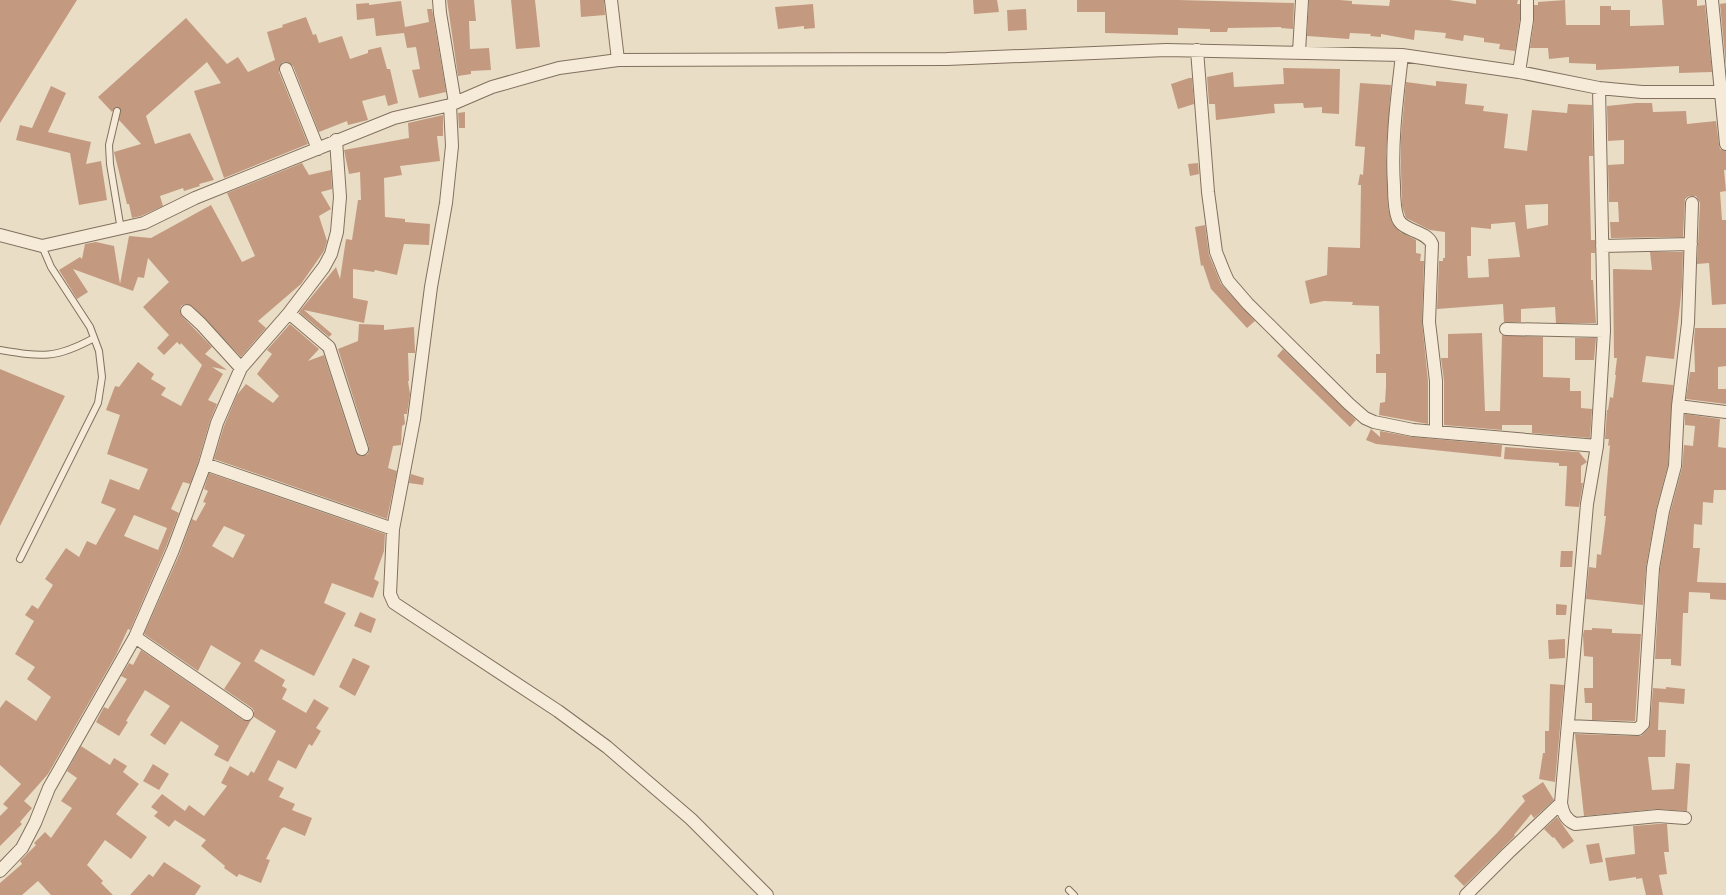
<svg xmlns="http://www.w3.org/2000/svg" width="1726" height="895" font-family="'IBM Plex Serif',serif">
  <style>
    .building { fill: #c39a80; fill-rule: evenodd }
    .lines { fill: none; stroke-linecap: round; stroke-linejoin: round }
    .service-casing { stroke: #82705e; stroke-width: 8 }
    .minor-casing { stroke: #82705e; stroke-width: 14 }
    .service { stroke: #f5ebd8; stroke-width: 6 }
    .minor { stroke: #f5ebd8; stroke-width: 12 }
  </style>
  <rect width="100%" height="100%" fill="#e9ddc6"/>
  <path class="building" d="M0 0H77L0 123Z
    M447 0H474L476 21H469L470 49 489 48 491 70 471 71V74L458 76Z
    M511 0H535L540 47 516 49Z
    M580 0H604L605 15 581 17Z
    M973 0H997L999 12 974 14Z
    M1077 0H1178L1294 3 1293 29 1281 28V27L1228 28 1227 32H1210V29L1178 28V35L1105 33V12H1077Z
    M1309 0H1339L1352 1V4L1389 6 1390 0H1449L1476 4V0H1518L1517 4H1520V19L1515 51 1499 49 1500 44 1484 42V38L1464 35 1463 41 1445 38 1446 33 1415 30 1414 40 1381 34V37L1370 36 1371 34 1350 33 1349 39 1307 36Z
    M1565 0 1566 25H1600V6H1611V10H1630V26L1664 25 1662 0H1697V6L1705 5 1712 72 1679 73V66L1596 70V64L1569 63V57L1549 59 1548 48H1530L1534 21V5H1538V2Z
    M401 1 405 27 429 22 427 9H432L446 92 419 98 412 70 420 69 416 47 407 48 404 33 376 36 374 18 357 20 356 4 369 3V5Z
    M1726 3V66L1720 4Z
    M813 4 815 28 804 29V26L778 29 775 7Z
    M1026 9 1027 30 1008 31 1007 10Z
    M306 17 313 35 316 34 319 43 342 36 350 59 368 53V50L381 47 387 69H390L398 103 388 106 385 95 362 101 368 120 348 125 347 121 319 132 293 66 287 62H283L279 68V72L308 144 224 178 194 91 221 83 207 62 146 116 155 144 190 133 214 180 199 184 200 186 184 191 183 188 160 196 163 206 141 216 132 218 129 204H127L114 152 141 144 119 120 120 108 115 107 112 112 98 97 186 18 227 64 238 57 248 72 275 60 267 32 283 27 282 25Z
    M1283 68 1340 69 1339 114 1322 113V107L1304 108 1303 103 1274 104 1275 113 1216 120 1215 104H1209L1207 77 1233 72 1234 87 1284 84Z
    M1189 78H1192L1194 104 1178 109 1171 84Z
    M1436 81 1467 84 1465 104 1484 106 1483 111 1508 114 1504 148 1527 151 1532 110 1567 113 1568 104 1592 105 1593 156H1589L1591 240H1595V253H1591V280H1593L1596 323H1556L1555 307 1521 309V322H1504L1503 304 1437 309 1439 261H1443V258H1445V232L1430 230 1406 218 1402 206 1401 169V137L1406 82 1436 86ZM1548 204V225L1527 229 1525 205ZM1515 222 1520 257 1488 259 1489 277 1468 278 1467 256H1471V227L1491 229V224Z
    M1360 83 1391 85 1386 153 1388 208 1392 223 1400 232 1416 240V253L1421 254 1420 261H1424L1422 322 1428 381V424L1379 415 1380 403 1385 402 1386 387V373H1376V354H1380L1379 306 1352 305 1353 302 1324 301 1310 304 1305 281 1327 275 1328 247 1360 248 1361 185H1358L1360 174 1363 175 1365 147 1355 146Z
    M51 86 66 93 48 132 91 142 86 164 101 161 107 200 79 205 70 153 16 140 20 125 32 128Z
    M1636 103H1652L1653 112 1686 111 1687 124 1716 121 1719 145 1720 149 1726 151V170H1724L1726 191 1720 192 1722 220H1726V304L1712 305 1709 263 1697 264 1700 203 1696 196H1689L1685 199 1683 237 1611 238 1610 222H1619L1618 202H1609L1608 165 1624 164V140L1608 141 1607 106Z
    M465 112V128H459L458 113Z
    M443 115V136H437L440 161 400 166 402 175 384 178 385 217 405 219V222L430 224 429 245 404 244 397 275 375 270 374 272 353 269V298L368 301 364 323 304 310 332 334 329 337 299 312 336 267 340 279 346 239 352 240 358 200H361L360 172 349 174 344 150 409 138 408 123Z
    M302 163 309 175 331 170 332 189 321 192 331 209 319 216 327 241 324 251 301 284 258 321 266 328 241 357 192 306 185 304 181 306 180 310 182 316 212 347 205 354 227 370 212 367 223 374 208 400 217 404 210 421 198 462 190 484 183 482 171 509 179 513 166 547 130 630 128 629 116 655 48 774 24 801 32 808 20 822 22 824 0 846V816L8 808 3 804 21 784 0 765V708L6 700 36 721 51 697 27 679 35 667 15 654 34 621 25 615 32 605 38 609 53 585 45 579 66 548 79 557 87 541 96 545 116 509 101 503 110 479 139 490 148 469 107 454 120 415 106 410 115 386 119 387 138 362 154 374 151 379 166 388 161 395 181 406 202 365 181 343 180 345 177 342 164 355 157 348 169 335 143 307 169 282 148 258 144 278 138 277 133 291 73 269 88 292 77 299 59 270 80 257 82 259 85 244 96 242 114 246 120 284 129 236 151 238 211 205 242 262 255 256 227 193ZM134 515 167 528 158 550 124 536Z
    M1198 163 1199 174 1190 176 1188 164Z
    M1205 225 1209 255 1221 284 1255 321 1247 328 1211 289 1203 265 1201 266 1195 227Z
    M1650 252H1683L1682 286 1674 359 1646 356 1642 382 1673 385 1668 465 1656 510 1646 567 1643 605 1586 599 1589 567 1596 568 1597 554 1601 555 1606 516H1604L1610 445 1608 446 1609 439H1605L1607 410H1608L1610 397 1613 398 1616 375H1615L1617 358H1614L1613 269 1652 270Z
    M290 324 319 349 308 361 324 355 355 451 361 456 368 454 369 447 338 349 358 341 359 324 384 325V330L414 327 415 353H408L409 381H408L410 394 407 414H404L405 424 402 426 401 445 393 446 388 468 397 471 387 519 214 459 224 426 237 395 246 384 273 403 279 396 257 374 272 354 267 350Z
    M1695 328H1726V366L1718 367V389H1726V404L1686 399 1690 372H1695L1694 340Z
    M1482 333 1485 411H1500L1502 335 1543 337V377L1570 378V391H1581V408L1592 409 1590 438 1532 433V425H1502V430L1444 425V381L1441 358H1448V334Z
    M1575 338H1596L1594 360H1575Z
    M1283 349 1356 420 1350 427 1277 356Z
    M0 369 65 396 0 526Z
    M1685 414 1720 419 1718 447 1726 448V490H1714L1713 503 1703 502 1702 525 1694 524 1693 548H1700L1697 582 1726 583V600L1710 599V593L1689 592 1688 613H1683L1681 666 1671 665V659H1655L1660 569 1670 513 1682 468 1684 445 1693 446 1695 426 1685 425Z
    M1371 429 1380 437V431L1412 437 1502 445 1501 457 1376 444 1366 440Z
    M1505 447 1579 452 1587 462 1581 466V483H1583L1579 507 1565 506 1567 466H1559V463L1504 459Z
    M209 473 385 534 384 551 374 579 379 582 373 598 332 583 324 603 346 613 314 676 261 649 254 661 285 680 282 686 287 689 282 699 306 713 314 699 329 708 316 728 321 731 312 746 309 744 296 769 278 760 268 780 284 788 279 797 295 804 292 810 312 818 305 836 284 827 281 829 266 859 270 860 261 883 239 874 237 877 224 868 225 866 201 846 206 840 175 820 169 827 154 816 158 812 151 807 162 794 185 811 189 805 204 816 227 786 221 783 230 766 248 776 251 771 254 773 276 731 254 717V711L252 708 224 689 241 663 211 645 198 671 144 634 180 553 192 519 196 521 206 503 203 502 208 491 204 489ZM224 526 245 535 233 558 212 546Z
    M411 474 424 478 423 485 409 483Z
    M1561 551H1573L1572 567H1560Z
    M1556 604 1567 605 1566 615H1556Z
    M360 612 376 619 371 633 354 626Z
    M1592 628 1612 629V633L1641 634 1635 721 1592 720V703H1585L1584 688H1593V657L1584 656 1583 635 1584 630H1592Z
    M1565 639V658L1549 659 1548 640Z
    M141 650 243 720H251L228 762 214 755 219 746 181 721 165 745 150 735 170 706 145 690 126 721 128 722 119 736 96 722 104 707 108 709 127 679 121 676 129 663 133 665Z
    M353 658 370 666 355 696 339 687Z
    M1550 684 1564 685 1555 782 1539 779 1543 753H1545V731H1549Z
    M1666 687 1685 689 1684 704 1659 702 1658 730H1666L1665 757H1648L1652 790 1674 789 1676 763 1690 764 1687 811 1657 809 1584 816 1575 734 1641 736 1648 729 1650 724 1653 688 1666 689Z
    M81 746 110 765 114 758 127 766 123 772 139 784 116 814 147 837 131 859 105 840 87 865 103 881 101 883 113 895H51L38 881 22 895H0V883L22 864 20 861 36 845 34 843 45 832 51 838 72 808 61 801 77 778 67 771Z
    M153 764 169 774 159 790 143 781Z
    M1543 782 1554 800 1534 818 1531 814 1514 835 1515 836 1464 886 1454 876 1497 833 1525 801 1522 796Z
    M1557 817 1574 841 1563 849 1554 837 1553 838 1544 829Z
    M1658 824H1667L1669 852H1664L1667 874 1659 875 1663 895H1646L1642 878 1636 879V877L1609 881 1605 858 1635 854 1633 826Z
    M1599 843 1603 862 1590 864 1586 845Z
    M164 862 201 886 195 895H130L149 874 153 877Z"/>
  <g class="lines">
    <g class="service-casing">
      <path id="service" d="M117 111 109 145 110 164 121 230
        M0 350C42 357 56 359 94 338
        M20 559 98 403 102 377 99 351 90 327 51 267 42 246
        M1069 890 1074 895"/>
    </g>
    <g class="minor-casing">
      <path id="minor" d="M439 0 440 13 455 103
        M611 0 618 60
        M1712 0 1726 144
        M1197 50 1208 192 1216 252 1224 272 1228 281 1248 304 1349 404 1365 418 1374 422 1413 430 1597 446
        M1299 52 1302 0
        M1402 55C1397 99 1391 142 1394 186 1394 196 1394 209 1398 219 1404 232 1426 230 1432 244L1429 322 1436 381V431
        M286 69 318 149
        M1519 72 1527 20V0
        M1599 88 1604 331 1597 446 1587 504 1561 803C1563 813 1565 819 1575 824L1658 816 1685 818
        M450 105 452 146 446 203 431 287 414 419 393 529 390 594 394 603 558 711 607 747 691 819 767 895
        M0 235 42 246 144 223 195 198 394 118 450 105 492 87 559 68 618 60 947 59 1166 50 1402 55 1519 72 1599 88 1642 92H1726
        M1602 246 1691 244
        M187 311 201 324 241 368
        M289 313 329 347 362 449
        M1506 329 1604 331
        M1678 406 1726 412
        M205 464 393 529
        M135 637 247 714
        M1568 726 1638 729 1643 724 1653 568 1663 511 1675 466 1678 406 1688 323 1692 203
        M0 871 22 848 35 823 49 788 135 637 173 550 205 464 217 423 241 368 289 313 324 267 331 254 337 232 340 197 336 140
        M1466 895 1508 853 1561 803"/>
    </g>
    <use href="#service" class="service"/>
    <use href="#minor" class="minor"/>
  </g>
</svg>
